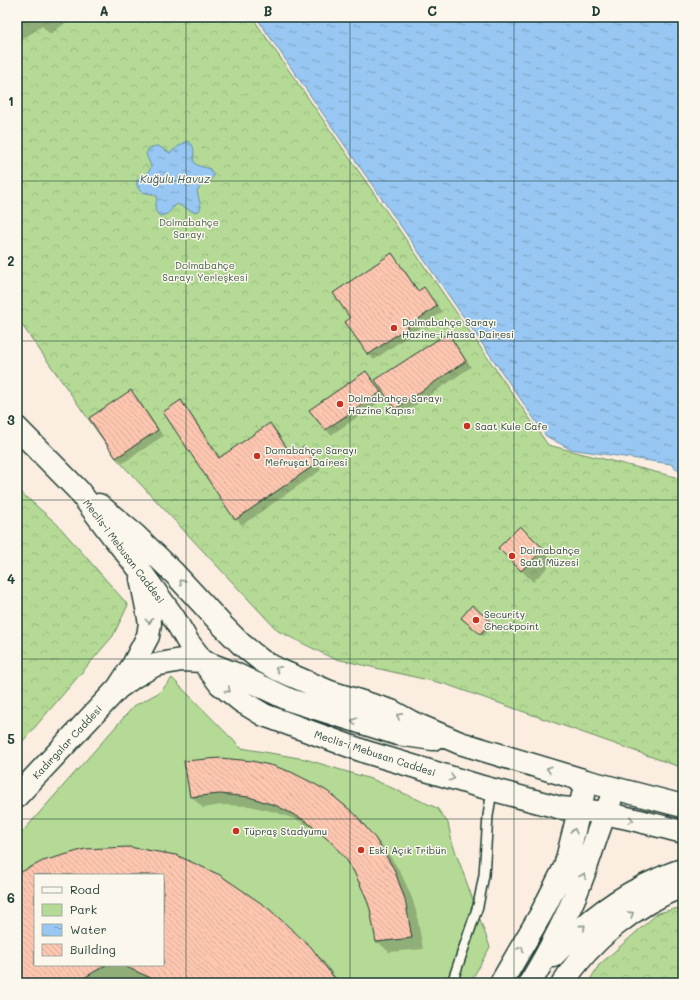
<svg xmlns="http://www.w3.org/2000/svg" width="700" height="1000" font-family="Mali,sans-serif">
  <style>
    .green { fill: #b4da95; stroke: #6a8c64; fill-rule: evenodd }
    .forest { fill: url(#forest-crowns); stroke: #6a8c64 }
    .water { fill: url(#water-ripples); stroke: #6790a6 }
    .shadow { fill: #0003; fill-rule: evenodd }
    .building { fill: url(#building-back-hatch); stroke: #1f3d34 }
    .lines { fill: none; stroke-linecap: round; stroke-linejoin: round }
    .service-casing { stroke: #1f3d34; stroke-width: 12 }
    .primary-casing { stroke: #1f3d34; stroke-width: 25 }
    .service { stroke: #fbf7ec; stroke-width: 9 }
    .primary { stroke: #fbf7ec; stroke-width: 22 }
    .oneway { stroke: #8d9a90 }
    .grid { fill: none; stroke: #1f3d34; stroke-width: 1; stroke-opacity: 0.55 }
    .poi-dot { fill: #c8321e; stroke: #fbf7ec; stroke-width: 1.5 }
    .labels { text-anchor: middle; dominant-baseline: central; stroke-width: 3; stroke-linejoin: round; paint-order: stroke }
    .park-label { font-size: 10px; fill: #3d5c47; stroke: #fbf7ec }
    .poi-label { font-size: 10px; fill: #1f3d34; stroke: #fbf7ec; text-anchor: start }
    .street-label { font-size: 10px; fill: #1f3d34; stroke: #fbf7ec }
    .water-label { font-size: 11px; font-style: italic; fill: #37595a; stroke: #fbf7ec }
    .neatline { fill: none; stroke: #1f3d34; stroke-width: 1.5 }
    .grid-label { font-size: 13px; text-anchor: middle; font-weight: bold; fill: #1f3d34 }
  </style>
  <defs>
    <pattern id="forest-crowns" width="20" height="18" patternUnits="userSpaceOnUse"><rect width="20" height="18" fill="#b4da95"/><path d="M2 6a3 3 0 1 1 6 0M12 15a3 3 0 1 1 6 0" fill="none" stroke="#9abc81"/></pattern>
    <pattern id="water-ripples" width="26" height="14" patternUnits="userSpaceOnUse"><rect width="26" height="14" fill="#97c7f2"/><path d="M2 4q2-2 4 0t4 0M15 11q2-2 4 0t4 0" fill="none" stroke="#7ba3c5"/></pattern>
    <pattern id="building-back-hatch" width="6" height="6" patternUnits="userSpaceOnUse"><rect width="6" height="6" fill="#fdc6b0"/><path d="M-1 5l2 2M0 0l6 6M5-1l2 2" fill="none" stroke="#d8ab98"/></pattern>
  </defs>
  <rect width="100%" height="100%" fill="#fbede0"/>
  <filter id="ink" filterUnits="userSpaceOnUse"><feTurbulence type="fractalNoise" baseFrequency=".025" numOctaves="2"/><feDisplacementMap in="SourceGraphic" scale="8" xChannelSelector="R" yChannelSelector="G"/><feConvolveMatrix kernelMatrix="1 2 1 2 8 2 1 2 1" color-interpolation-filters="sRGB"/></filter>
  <g filter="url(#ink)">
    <path class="green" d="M172 678 241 748 305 759 374 780 437 808 448 823 452 842 490 947 470 983H17V838L134 706 160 692ZM35 875H163V965H35Z"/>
    <path class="forest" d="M17 17H252L548 445 683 479V768L445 684 332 658 278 631 116 458 17 318Z
      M17 489 57 524 128 605 113 636 17 748Z
      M683 907V983H588L599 965 658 913Z"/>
    <path class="water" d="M256 17H683V475L671 464 570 449 546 436Z
      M187 141C200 146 189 160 197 165 200 167 206 167 210 169L214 176C210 182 201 184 197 191L201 207 199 211 194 212 177 204 167 214 160 216C152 211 157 204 157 196L153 194 141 192C130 179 142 177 150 170L151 166 146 154 149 149 155 146H158L170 153 179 146Z"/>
    <path class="shadow" d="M17 17H74L50 34 42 26 17 43Z
      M392 254 397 260 419 291 424 288 429 294 442 312 374 360 369 354 352 319Z
      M448 335 453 340 471 367 401 415 396 409 377 381Z
      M366 372 372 378 386 398 331 435 325 429Z
      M131 391 137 397 163 436 123 463 117 458 90 418Z
      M181 401 186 407 221 458 270 425 276 430 292 455 304 447 309 453 321 470 242 525 236 519Z
      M520 527 554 561 533 582 499 548Z
      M472 606 493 625 483 636 462 617Z
      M186 762 360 821 386 850 401 873 412 898 416 911 423 949 389 952 377 941 371 909 355 871 338 848 319 832 300 821 275 812 250 806 221 805 203 808 191 796Z
      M129 848 310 948 322 959 340 983H147L133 980 116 981 108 983H17V876ZM35 875H163V965H35Z"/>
    <path class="building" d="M392 253 418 291 424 287 437 306 368 355 345 322 350 318 333 293Z
      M448 333 466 361 395 409 375 380Z
      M366 371 381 392 325 430 309 410Z
      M131 390 158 430 116 458 89 418Z
      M181 400 219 458 270 423 291 454 304 446 316 464 235 520 163 412Z
      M520 526 544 549 521 571 498 548Z
      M472 605 491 622 480 634 461 618Z
      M220 758 252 761 274 766 291 772 311 782 327 791 355 814 375 838 394 869 405 899 412 938 376 942 370 909 365 895 354 872 346 859 332 843 306 821 277 806 249 797 220 794 190 797 184 761Z
      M129 847 176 855 220 875 268 908 311 947 338 983H162L122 965H163V875H35V965H106L75 983H17V874L43 861 85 849Z"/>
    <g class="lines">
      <g class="service-casing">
        <path id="service" d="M454 977 478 906 484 875 488 816 492 790"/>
      </g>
      <g class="primary-casing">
        <path id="primary" d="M17 428 78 490 115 539 139 569 174 618 188 642 220 684 241 701 264 715 366 752 479 786 561 808C602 810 643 822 683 832
          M99 505 135 535 174 573 223 626 241 644 262 661 279 670 330 692 391 711 411 722 460 743 586 781 683 806
          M118 688 135 676 155 665 181 660 202 661 233 673 290 700 398 734 433 739
          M17 796 118 688 133 665 148 636 150 623 141 578
          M553 956C583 924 617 897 657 880 666 876 674 872 683 870
          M501 983 541 914 565 867 583 795
          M530 983C551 948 570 912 584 873 593 849 599 825 610 802
          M563 983C589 941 637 903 683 886"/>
      </g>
      <use href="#service" class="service"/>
      <use href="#primary" class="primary"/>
    </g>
    <defs><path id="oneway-chevron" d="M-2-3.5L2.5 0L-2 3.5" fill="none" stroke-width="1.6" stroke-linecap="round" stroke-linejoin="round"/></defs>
    <g class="oneway">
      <use href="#oneway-chevron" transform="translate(182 582) rotate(-133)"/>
      <use href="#oneway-chevron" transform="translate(149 621) rotate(86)"/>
      <use href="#oneway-chevron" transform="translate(278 669) rotate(-153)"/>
      <use href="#oneway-chevron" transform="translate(228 690) rotate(40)"/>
      <use href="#oneway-chevron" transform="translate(399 716) rotate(-152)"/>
      <use href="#oneway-chevron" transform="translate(354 721) rotate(-164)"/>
      <use href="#oneway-chevron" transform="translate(549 769) rotate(-163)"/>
      <use href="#oneway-chevron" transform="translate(452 778) rotate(16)"/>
      <use href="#oneway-chevron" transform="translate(631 820) rotate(13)"/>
      <use href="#oneway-chevron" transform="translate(574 831) rotate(-77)"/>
      <use href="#oneway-chevron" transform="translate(583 876) rotate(-68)"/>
      <use href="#oneway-chevron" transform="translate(631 914) rotate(-33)"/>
      <use href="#oneway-chevron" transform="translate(583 927) rotate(-41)"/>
      <use href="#oneway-chevron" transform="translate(521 949) rotate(-61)"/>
    </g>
  </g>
  <path class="grid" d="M186 17V983M350 17V983M514 17V983M17 181H683M17 341H683M17 500H683M17 659H683M17 819H683"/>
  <g class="poi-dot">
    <circle cx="394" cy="328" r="4"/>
    <circle cx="340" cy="404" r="4"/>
    <circle cx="467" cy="426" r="4"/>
    <circle cx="257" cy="456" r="4"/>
    <circle cx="512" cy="556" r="4"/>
    <circle cx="476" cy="620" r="4"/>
    <circle cx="236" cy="831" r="4"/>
    <circle cx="361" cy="850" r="4"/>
  </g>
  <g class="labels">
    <g class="park-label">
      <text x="189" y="222">Dolmabahçe<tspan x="189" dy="12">Sarayı</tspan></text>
      <text x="205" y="265">Dolmabahçe<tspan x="205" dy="12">Sarayı Yerleşkesi</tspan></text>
    </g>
    <g class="poi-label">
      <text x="402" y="322">Dolmabahçe Sarayı<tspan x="402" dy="12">Hazine-i Hassa Dairesi</tspan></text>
      <text x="348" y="398">Dolmabahçe Sarayı<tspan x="348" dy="12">Hazine Kapısı</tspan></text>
      <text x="475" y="426">Saat Kule Cafe</text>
      <text x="265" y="450">Domabahçe Sarayı<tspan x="265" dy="12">Mefruşat Dairesi</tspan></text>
      <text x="520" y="550">Dolmabahçe<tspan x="520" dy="12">Saat Müzesi</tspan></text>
      <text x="484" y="614">Security<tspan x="484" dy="12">Checkpoint</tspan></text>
      <text x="244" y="831">Tüpraş Stadyumu</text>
      <text x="369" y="850">Eski Açık Tribün</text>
    </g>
    <g class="street-label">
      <text transform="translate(124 551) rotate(53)">Meclis-i Mebusan Caddesi</text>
      <text transform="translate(67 742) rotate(-47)">Kadırgalar Caddesi</text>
      <text transform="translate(375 753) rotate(18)">Meclis-i Mebusan Caddesi</text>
    </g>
    <g class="water-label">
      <text x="175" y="178">Kuğulu Havuz</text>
    </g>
  </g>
  <rect width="700" height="1000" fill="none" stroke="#fbf7ec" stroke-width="44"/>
  <rect x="34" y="874" width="130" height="92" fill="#fbf7ec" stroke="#a3ada2"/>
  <rect x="42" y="887" width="20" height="6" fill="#fbf7ec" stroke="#a3ada2"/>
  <text x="70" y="894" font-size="12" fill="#1f3d34">Road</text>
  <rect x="42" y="904" width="20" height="12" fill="#b4da95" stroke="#a3ada2"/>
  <text x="70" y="914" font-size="12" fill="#1f3d34">Park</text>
  <rect x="42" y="924" width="20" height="12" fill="url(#water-ripples)" stroke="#a3ada2"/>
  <text x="70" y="934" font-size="12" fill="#1f3d34">Water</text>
  <rect x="42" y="944" width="20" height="12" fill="url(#building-back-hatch)" stroke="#a3ada2"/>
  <text x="70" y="954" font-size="12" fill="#1f3d34">Building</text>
  <rect x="22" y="22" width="656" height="956" class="neatline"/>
  <g class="grid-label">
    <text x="104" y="16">A</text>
    <text x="268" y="16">B</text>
    <text x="432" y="16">C</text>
    <text x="596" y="16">D</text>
    <text x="11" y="106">1</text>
    <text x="11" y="266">2</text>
    <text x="11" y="425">3</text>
    <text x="11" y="584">4</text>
    <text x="11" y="744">5</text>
    <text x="11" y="903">6</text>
  </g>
</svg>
